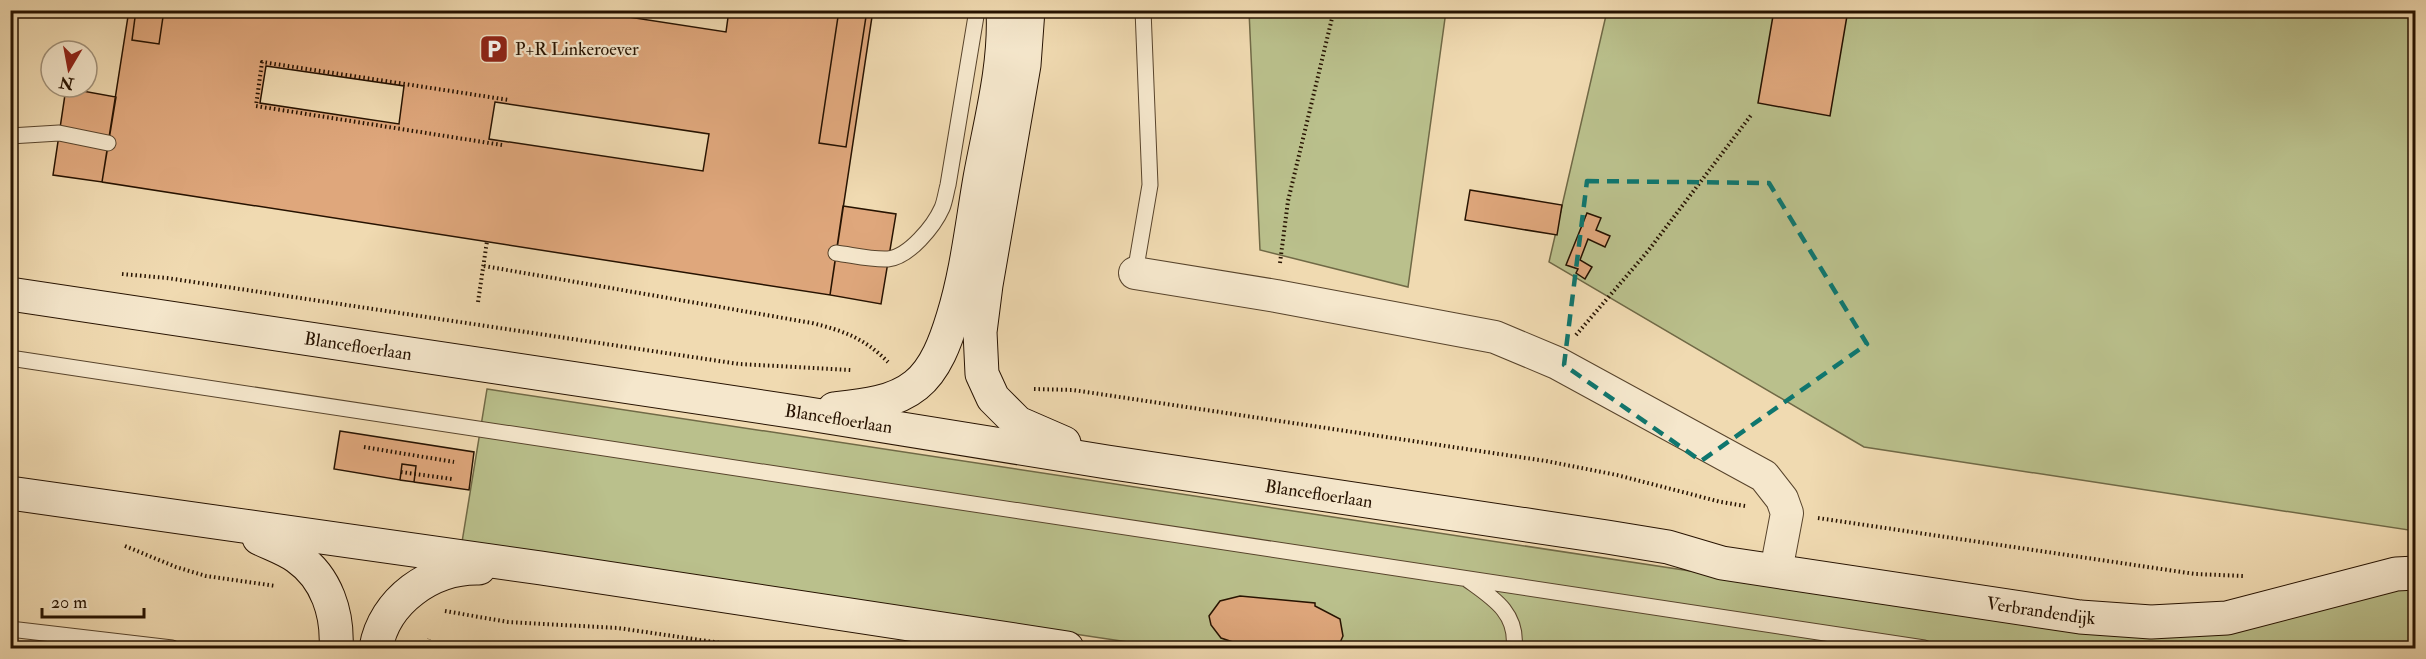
<svg xmlns="http://www.w3.org/2000/svg" width="2426" height="659" font-family="'IM FELL Double Pica',serif">
  <style>
    .green { fill: #bac08c; stroke: #706946; stroke-width: 1.5 }
    .building { fill: #dfa77c; stroke: #261200; stroke-width: 1.5; fill-rule: evenodd }
    .lines { fill: none; stroke-linecap: round; stroke-linejoin: round }
    .service-casing { stroke: #58442c; stroke-width: 17 }
    .minor-casing { stroke: #58442c; stroke-width: 34 }
    .secondary-casing { stroke: #261200; stroke-width: 35 }
    .path { stroke: #261200; stroke-width: 4; stroke-dasharray: 1.5 3; stroke-linecap: butt }
    .service { stroke: #f5e7cc; stroke-width: 15 }
    .minor { stroke: #f5e7cc; stroke-width: 32 }
    .secondary { stroke: #f5e7cc; stroke-width: 33 }
    .marked { fill: none; stroke: #0f766e; stroke-width: 4.5; stroke-dasharray: 12 8; stroke-linejoin: round }
    .labels { text-anchor: middle; dominant-baseline: central; stroke-width: 4.5; stroke-linejoin: round; paint-order: stroke }
    .poi-label { font-size: 18px; fill: #261200; stroke: #f5e7cc; text-anchor: start }
    .street-label { font-size: 18px; fill: #261200; stroke: #f5e7cc }
  </style>
  <rect width="100%" height="100%" fill="#f0dab1"/>
  <filter id="stains"><feTurbulence type="fractalNoise" baseFrequency=".00333" numOctaves="4"/><feColorMatrix values="0 0 0 0 .2 0 0 0 0 .09 0 0 0 0 .02 0 0 0 .5 -.17"/></filter>
  <radialGradient id="worn" r=".72"><stop offset=".6" stop-color="#630" stop-opacity="0"/><stop offset="1" stop-color="#630" stop-opacity=".3"/></radialGradient>
  <path class="green" d="M1249 11H1446L1408 287 1260 250Z
    M1607 11H2415V531L1864 447 1549 262Z
    M487 389 2047 625 2415 585V648H1168L462 542Z"/>
  <path class="building" d="M129 10H136L132 40 159 44 164 10H583L726 32 729 10H839L819 143 846 147 867 10H873L830 295 102 182ZM266 66 404 86 399 124 260 103ZM495 102 709 134 703 171 489 139Z
    M136 10H164L159 44 132 40Z
    M839 10H867L846 147 819 143Z
    M1774 10H1848L1830 116 1758 103Z
    M66 88 116 97 102 182 53 175Z
    M1470 190 1562 205 1557 235 1465 220Z
    M843 206 896 214 881 304 830 295Z
    M1587 213 1601 218 1596 230 1610 236 1605 247 1588 239 1580 260 1592 267 1585 279 1576 273 1578 269 1566 265Z
    M340 431 474 452 469 490 414 482 416 466 402 464 400 480 334 469Z
    M402 464 416 466 414 482 400 480Z
    M1240 596 1315 603V606L1340 619 1343 636 1339 645 1337 648H1251L1221 638 1211 625 1209 616 1220 601Z"/>
  <g class="lines">
    <g class="service-casing">
      <path id="service" d="M10 136 59 133 108 143
        M836 253C852 255 872 260 888 259 909 257 934 226 942 208 945 201 946 192 948 185L977 10
        M1135 273 1150 185 1143 10
        M10 358 1924 648
        M1468 580C1493 598 1518 613 1514 648
        M10 629 172 648"/>
    </g>
    <g class="minor-casing">
      <path id="minor" d="M1135 273 1276 296 1495 337 1557 363 1764 476 1782 499 1787 513 1776 571"/>
    </g>
    <g class="secondary-casing">
      <g id="secondary">
        <path d="M1028 10 1024 65 986 285 980 332 982 374 993 398 1018 423 1064 443"/>
        <path id="s1" d="M10 294 803 413 1107 462 1607 537 1668 547 1722 563 2080 617 2151 622 2227 618 2396 574 2416 573"/>
        <path d="M834 409C862 406 894 403 916 385 936 369 946 340 953 317 967 272 972 224 980 178 990 123 1006 66 1003 10"/>
        <path d="M10 493 541 568 1067 648"/>
        <path d="M259 538C271 544 286 549 297 557 327 578 338 614 336 648"/>
        <path d="M376 648C384 601 431 567 479 568"/>
      </g>
    </g>
    <path class="path" d="M502 145 256 106 262 62 509 100
      M1280 263 1288 201 1334 10
      M484 266 812 323C844 331 864 338 888 362
      M122 274 167 278 739 364 851 370
      M478 302 487 241
      M1576 335 1648 251 1752 114
      M1034 389 1073 390 1546 461 1617 475 1721 502 1745 506
      M364 447 454 462
      M401 472 452 479
      M1818 518 2195 574 2244 576
      M125 546 176 567 206 576 276 586
      M445 611 508 622 618 628 755 648
      M427 648 429 639"/>
    <use href="#service" class="service"/>
    <use href="#minor" class="minor"/>
    <use href="#secondary" class="secondary"/>
  </g>
  <path class="marked" d="M1587 181 1769 183 1867 344 1701 461 1564 365Z"/>
  <defs>
    <g id="parking-square" transform="scale(1.5)"><rect x="-9" y="-9" width="18" height="18" rx="4" fill="#8f2418" stroke="#f5e7cc"/><path d="M-3.5-5.5H1a3.5 3.5 0 0 1 0 7H-1V5.5H-3.5ZM-1-3.4V-.6H.8a1.4 1.4 0 0 0 0-2.8Z" fill="#fff"/></g>
  </defs>
  <g fill-rule="evenodd">
    <use href="#parking-square" x="494" y="49"/>
  </g>
  <g class="labels">
    <g class="poi-label">
      <text x="515" y="49">P+R Linkeroever</text>
    </g>
    <g class="street-label">
      <text stroke="none"><textPath href="#s1" startOffset="352">Blancefloerlaan</textPath></text>
      <text stroke="none"><textPath href="#s1" startOffset="838">Blancefloerlaan</textPath></text>
      <text stroke="none"><textPath href="#s1" startOffset="1324">Blancefloerlaan</textPath></text>
      <text stroke="none"><textPath href="#s1" startOffset="2056">Verbrandendijk</textPath></text>
    </g>
  </g>
  <rect width="2426" height="659" fill="none" stroke="#f0dab1" stroke-width="36"/>
  <rect x="12" y="12" width="2402" height="635" fill="none" stroke="#261200" stroke-width="3"/>
  <rect x="18" y="18" width="2390" height="623" fill="none" stroke="#261200" stroke-width="1.5"/>
  <g transform="translate(69 69) rotate(190)"><circle r="28" fill="#f5e7cc" stroke="#a2927a" stroke-width="1.5"/>
  <path d="M0-4.5L10 22L0 15L-10 22Z" fill="#8f2418"/>
  <text y="-9" font-size="16" font-weight="bold" text-anchor="middle" fill="#261200">N</text>
  </g>
  <path d="M42 608v9h102v-9" fill="none" stroke="#261200" stroke-width="3"/>
  <text x="51" y="608" font-size="18" fill="#261200" stroke="#f5e7cc" stroke-width="4.5" paint-order="stroke">20 m</text>
  <rect width="100%" height="100%" filter="url(#stains)"/>
  <rect width="100%" height="100%" fill="url(#worn)"/>
</svg>
